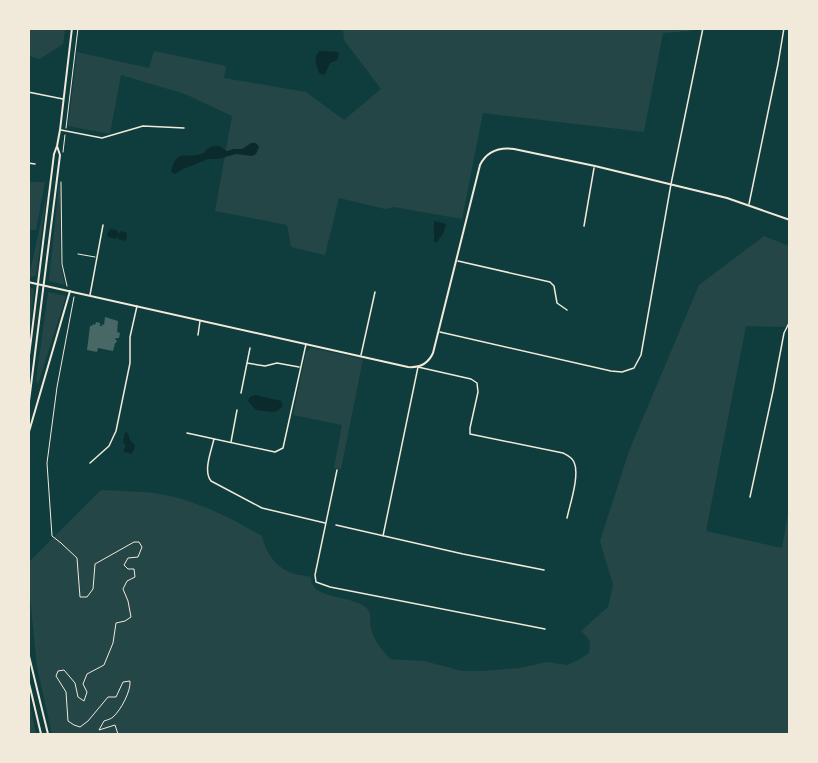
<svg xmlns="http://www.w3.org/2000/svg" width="818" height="763" font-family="'Space Grotesk',sans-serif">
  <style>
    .green { fill: #244646 }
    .water { fill: #0a2a2b }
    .building { fill: #486865 }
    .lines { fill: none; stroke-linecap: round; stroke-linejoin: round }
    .path { stroke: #f1e9da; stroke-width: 1 }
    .service { stroke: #f1e9da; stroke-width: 1 }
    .minor { stroke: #f1e9da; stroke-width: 1.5 }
    .tertiary { stroke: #f1e9da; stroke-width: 2 }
    .secondary { stroke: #f1e9da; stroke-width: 2 }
  </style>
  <rect width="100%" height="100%" fill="#0f3d3e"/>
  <path class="green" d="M29 28 65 29 63 44 40 59 29 56Z
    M343 29H691L692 31 663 33 644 132 483 113 462 219 394 207 385 209 339 198 325 255 291 247 287 225 215 211 232 116 185 94 121 75 110 134 68 126 77 52 149 68 154 51 226 66 224 78 306 92 344 120 381 89 344 40Z
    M29 182H45L36 230H29Z
    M59 182 61 194 60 262 65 285 49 281Z
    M47 193 36 276 29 277Z
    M764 236 789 246V321L786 327 746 326 706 531 782 548 789 507V734H52L37 667 29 587 28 563 101 490C115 491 129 491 143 492 186 495 226 515 262 536 265 550 274 565 287 571 293 575 303 575 311 577 311 582 312 585 316 589 325 597 352 598 364 606 374 612 368 622 372 632 375 642 383 651 390 659L424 661 462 671H482L521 668 546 662 567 665 580 659 589 653C591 640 590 640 581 631L608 607 613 585 600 541 629 451 699 285Z
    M29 288 34 289 29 336 28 288Z
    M48 292 66 296 38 384 36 381Z
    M311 348 363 359 341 469 334 468 342 425 293 415 306 352Z
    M29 700 36 734H29Z"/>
  <path class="water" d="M320 51 338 52 339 55 337 60 330 63 325 74 323 75 319 73C317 65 312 57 320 51Z
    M251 143H256L259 147 256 154 252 156 236 154 218 159H208L181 170 175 174 171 172C176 148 186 159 201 154 207 152 204 151 209 148 217 143 221 147 227 151L234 149H242Z
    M434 221 443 223 446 224 443 234 436 243 434 241Z
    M110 229 117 230 118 234 121 231 127 233 126 241 118 239V236L116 239 108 237 107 234Z
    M255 395 281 401 283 406 277 411 273 412 256 410 248 401 250 397Z
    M125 432 128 433 130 440 135 445 134 450 131 454 123 451 126 446 123 442Z"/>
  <path class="building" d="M105 317 118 321 117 332 120 333 119 338H116L115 340H117L116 343H115L113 351 98 348 97 352 87 350 90 326H92L93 324 95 325 96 322 100 323V326H102V324L104 325Z"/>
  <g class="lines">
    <path class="path" d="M66 128 78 28
      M63 152 65 135
      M61 182 62 264 67 286
      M74 297 57 387 47 463 52 536 61 543 77 558 80 597H87L93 589 95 564 134 542H139L142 547 138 557 128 558 124 565 128 569H134L135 577 127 581 123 589 128 601 131 617 125 621 116 623 113 643 104 665 87 674 83 684 87 692 84 701 78 697 75 683 64 670 58 671 56 676 66 692 68 721 74 725 80 727 88 721 108 697H116L123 682 130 681C131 691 121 710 113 717 111 719 107 720 104 721L99 730 115 725 118 734"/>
    <path class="service" d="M78 254 95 257"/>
    <path class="minor" d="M28 92 63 99
      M61 130 102 138 143 126 184 128
      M28 163 35 164
      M749 204 778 64 784 28
      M584 226 594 168
      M458 261 550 282 554 286 557 303 567 310
      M90 295 103 225
      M440 332 611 371 622 372 634 368 641 355 671 184 703 28
      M198 335 200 321
      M361 355 375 292
      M247 363 265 366 277 363 299 367
      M241 393 250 348
      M187 433 275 452 283 448 306 344
      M214 439C211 452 203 471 211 481L262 508 325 523
      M231 442 237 410
      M90 463 109 446 116 431 130 363V337L137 306
      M337 470 315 575 316 582 330 587 545 629
      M750 497 773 391 784 333 790 321
      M336 525 463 554 544 570
      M383 536 418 367 471 379 477 383 478 392 470 428V434L563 453C567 455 572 457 574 462 580 475 570 504 567 518"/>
    <path class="tertiary" d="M28 282 408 367C420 368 428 364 433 353L480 165C487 151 499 147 514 149L595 166 727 198 790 220"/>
    <path class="secondary" d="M28 364 54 154 57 146 60 130 72 28
      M28 409 60 155 57 146
      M28 435 70 291
      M28 652 48 734
      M28 679 41 734"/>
  </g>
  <rect width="818" height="763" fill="none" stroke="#f1e9da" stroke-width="60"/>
</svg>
